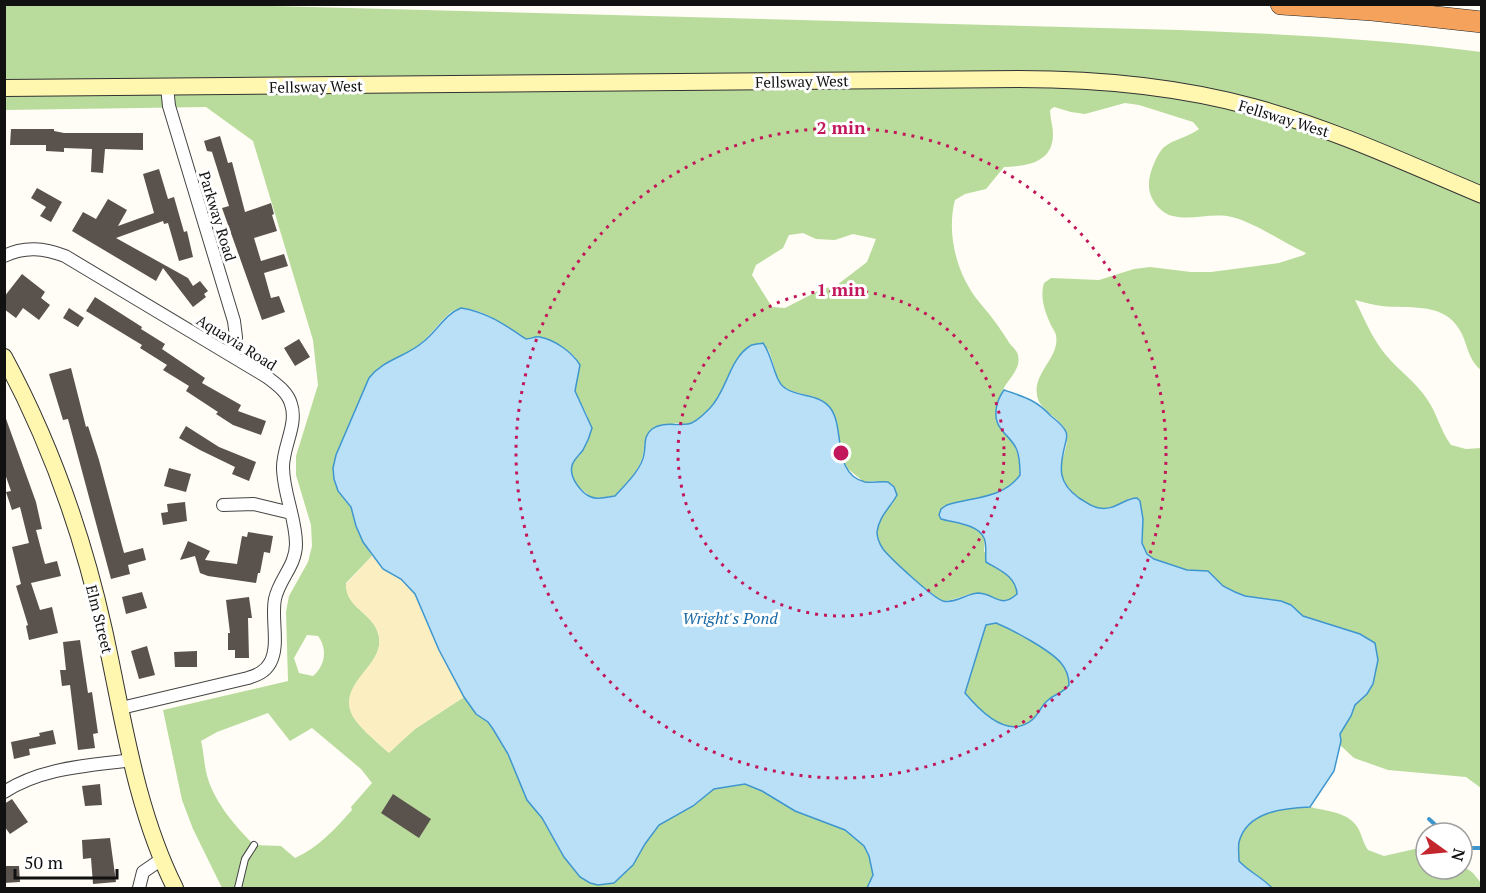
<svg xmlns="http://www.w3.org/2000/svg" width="1486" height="893" font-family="'PT Serif',serif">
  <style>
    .forest { fill: #b9dc9c; fill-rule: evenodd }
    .sand { fill: #fbeec1 }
    .water { fill: #b9e0f7; stroke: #3f96cf; stroke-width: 1.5; fill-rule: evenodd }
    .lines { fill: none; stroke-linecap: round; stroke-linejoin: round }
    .stream { stroke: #3f96cf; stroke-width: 4 }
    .building { fill: #5a524d }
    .lane-casing { stroke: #444; stroke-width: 8 }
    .street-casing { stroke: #444; stroke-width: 14 }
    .secondary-casing { stroke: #333; stroke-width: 18 }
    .highway-casing { stroke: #222; stroke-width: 22 }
    .lane { stroke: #fff; stroke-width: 6 }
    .street { stroke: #fff; stroke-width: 12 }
    .secondary { stroke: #fff6b0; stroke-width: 16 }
    .highway { stroke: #f5a25d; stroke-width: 21 }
    .ring { fill: none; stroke: #c2185b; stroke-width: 3; stroke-dasharray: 3 6 }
    .labels { text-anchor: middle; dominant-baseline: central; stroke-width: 6; stroke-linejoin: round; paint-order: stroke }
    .street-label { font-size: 15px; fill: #111; stroke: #fff }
    .water-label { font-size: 16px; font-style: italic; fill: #1768a6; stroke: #fff }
    .centre { fill: #c2185b; stroke: #fff; stroke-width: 3 }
    .ring-label { font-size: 18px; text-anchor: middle; font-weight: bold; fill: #c2185b; stroke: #fff; stroke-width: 6; stroke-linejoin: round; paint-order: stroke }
  </style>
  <rect width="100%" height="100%" fill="#fffdf5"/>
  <path class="forest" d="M4 5H236L1180 30C1281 34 1382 39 1481 52V370C1466 358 1468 340 1457 326 1440 302 1407 309 1382 306 1373 305 1364 302 1355 300 1364 318 1372 338 1385 354 1398 370 1415 381 1427 399 1437 413 1440 430 1451 445L1466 449 1481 448V788L1466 777 1388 770 1354 758 1340 745V734L1351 716 1355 705 1367 694 1373 684 1378 660 1338 628 1303 616 1291 605 1281 601 1245 596 1223 586 1208 571 1187 570 1154 559 1147 554 1142 543 1143 519 1131 498C1122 504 1112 509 1101 509 1083 508 1062 488 1061 470 1061 460 1069 443 1067 434 1063 418 1039 412 1037 395 1033 372 1060 358 1056 335 1055 331 1051 326 1050 323 1044 309 1040 297 1044 283L1051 278 1099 280 1134 269 1150 267 1191 272H1211L1279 263 1304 255 1306 253C1281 242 1258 224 1232 217 1211 212 1193 221 1173 216 1161 214 1149 199 1149 186 1148 175 1156 156 1163 148 1173 139 1189 137 1199 129L1193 122 1139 105 1125 103 1085 114 1071 112 1054 107 1050 110C1050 118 1053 126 1053 134 1053 163 1027 166 1004 167L986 189 965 194 955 200C946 234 957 276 980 303 992 317 1000 328 1010 344 1013 347 1017 351 1018 355 1022 372 1003 382 1001 396 1000 407 1000 418 1000 429 1017 445 1019 452 1020 475 1010 489 999 491 984 498 970 504 956 512 941 519L972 527 979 531 985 540 984 551 993 566 1003 571 1012 580 1017 587V594C1000 610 994 592 976 593 966 594 956 600 943 601 929 593 882 554 878 540 873 527 884 511 893 503L877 481 864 482 848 469 840 454 838 442 811 396C770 387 782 382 768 349L736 361C728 379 711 419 689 424 685 425 680 423 675 423L644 444C645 465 629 481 615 496L603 498 591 497 579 487 572 477V463L581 454 588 417 575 391 576 382 575 357C560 343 545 338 526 339 511 329 471 298 451 312 438 323 429 338 415 348 398 360 383 360 369 378L336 455 333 468 334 479 343 498 351 507 359 534 372 556 346 583C346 587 347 594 349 597 357 612 376 618 379 637 384 665 341 681 351 712 355 724 378 743 388 752L415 729 464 697 476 714 488 722 493 729 508 754 527 800 542 818 564 857 580 877 628 871 645 844 659 825 693 806 714 789 745 784 762 791 795 811 845 830 864 846 869 856 873 875 867 888H222L193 829 182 800 163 710 288 681 286 612 289 596 308 562 312 546 311 525 296 475V456L318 385 313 340 253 141 206 107 5 110ZM803 233 816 239 835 240 853 234 876 239 867 262 837 285 820 290 785 308 772 307 752 275 756 265 783 248 789 235ZM307 635 318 636C328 649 325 666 313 676L299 673 294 658ZM268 713 290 741 312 728 361 769 372 783 351 807 352 810C336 828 318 848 295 858L281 846 254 845C236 827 216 804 208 779 204 766 204 753 201 741L217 732Z
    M997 623C1015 631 1063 655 1069 675 1070 678 1069 681 1069 685 1061 695 1055 693 1047 701 1041 707 1039 714 1032 720 1008 740 980 711 965 693L986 624Z
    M1310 807C1326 811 1349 812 1358 828 1362 835 1363 843 1368 850L1384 856 1419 848 1426 850V869H1462V865L1473 873 1481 883V888H1272C1262 877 1249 871 1239 861 1239 855 1238 847 1239 842 1247 811 1285 808 1310 807Z"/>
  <path class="sand" d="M372 556 383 569 401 579 415 594 439 650 464 697 415 729 389 753C379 743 355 725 351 712 340 682 384 665 379 637 376 618 357 612 349 597 347 594 346 588 346 584Z"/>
  <path class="water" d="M461 308C487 312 505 325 526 339 531 339 535 336 540 337 555 340 572 352 580 365L575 391 592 428C590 436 587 443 583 450 579 456 573 460 572 466 569 477 581 493 591 497 598 500 608 497 615 496 625 485 642 469 644 454 646 445 643 436 652 429 663 421 676 426 688 424 696 423 705 413 710 408 727 391 729 359 750 346 753 344 760 344 763 343 773 356 774 381 785 388 799 398 820 393 831 409 845 429 832 474 865 482 871 483 881 481 888 482L894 487 897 495C890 508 879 516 877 532 877 539 879 543 883 549 890 558 933 598 943 601 955 604 967 593 979 593 995 594 1001 609 1017 594 1016 576 999 570 986 562 985 554 987 544 984 538 978 524 954 523 941 519L939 515 941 509 947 505C972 497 1003 499 1020 475 1020 466 1020 456 1016 448 1012 440 1006 436 1001 429 992 418 996 401 1004 390 1025 397 1036 400 1051 416 1057 421 1063 425 1066 432 1068 437 1066 440 1065 445 1059 469 1058 483 1079 498 1086 502 1091 507 1099 508 1115 511 1124 498 1137 498L1140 501 1143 519 1142 543 1147 554 1154 559 1187 570 1208 571 1223 586 1235 592 1245 596 1281 601 1291 605 1303 616 1360 634 1375 643 1378 660 1373 684 1367 694 1355 705 1351 716 1340 734 1341 741 1334 771 1310 807C1285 808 1247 811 1239 842 1238 847 1239 855 1239 861 1249 872 1262 877 1272 888H867L873 875 869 856 864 846 845 830 795 811 762 791 745 784 714 789 693 806 659 825 645 844 633 865 614 883 598 885 590 883 580 877 564 857 542 818 527 800 508 754 493 729 488 722 476 714 464 697 439 650 415 594 401 579 383 569 363 542 356 526 351 507 338 491 334 479 333 468 336 455 369 378C384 359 406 357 423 342 437 331 445 314 461 308ZM996 623C1013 630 1050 650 1061 663 1067 670 1069 676 1069 685 1061 695 1055 693 1047 701 1041 706 1039 714 1032 720 1008 740 980 711 965 693L986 625Z"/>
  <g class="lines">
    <path class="stream" d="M1429 819 1444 833
      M1462 848H1482"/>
  </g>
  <path class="building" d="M11 129H54V131L64 133H143V150L105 149 103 173 91 172 92 149 64 148V152L46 151V145H10Z
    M220 136 228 163 232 162 245 212 271 203 274 214 272 215 277 231 254 238 261 261 284 254 288 266 264 273 271 298 279 296 285 312 262 320 222 208 229 206 212 152H213L207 151 204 141Z
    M159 169 168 199 174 197 184 232 187 231 193 257 179 261 168 223 164 224 163 221 116 238 188 278 193 286 200 281 208 291 204 294 206 297 193 307 163 268 156 281 72 231 83 212 96 219 108 199 127 210 118 226 154 213 143 174Z
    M37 188 62 202 51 222 40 216 46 207 31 198Z
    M22 274 45 292 41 298 50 305 39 320 23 308 16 318 4 309V297Z
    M95 297 142 327 141 329 165 344 162 349 205 378 202 383 241 405 238 411 266 421 261 435 233 425 216 414 218 412 186 391 189 386 163 370 167 365 140 348 142 345 86 311Z
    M69 308 84 318 78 327 63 318Z
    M299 339 310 357 295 366 284 348Z
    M71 368 86 427 88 426 99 460 124 553 143 548 146 560 128 565 130 574 111 579 68 419 63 420 49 374Z
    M5 416 36 502 42 529 36 530 45 564 57 561 61 576 31 583 40 610 52 607 58 633 29 640 26 626 28 625 16 586 21 584 12 547 29 543 20 507 12 510 6 492 11 491 4 471Z
    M186 426 219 447 256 462 249 481 232 474 235 467 200 450 179 438Z
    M169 468 191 474 186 492 164 486Z
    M185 502 187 521 163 525 161 513 168 512 167 504Z
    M248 532 273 536 270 553 264 552 260 573H258L256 583 208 576 200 573 195 556 180 560 188 541 210 551 205 560 237 564 242 536 247 537Z
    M142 592 147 608 126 614 122 597Z
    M249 597 252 618H248L249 658H235V650H228V633H230L226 600Z
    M80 640 88 693 92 692 98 733 93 734 95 748 78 750 70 685 62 686 60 670H66L63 642Z
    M147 646 155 675 139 679 131 651Z
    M197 651V667H175L174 652Z
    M53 730 56 744 29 749 30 755 14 759 11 742 40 736 39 733Z
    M100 784 102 805 85 806 82 786Z
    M393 794 431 819 419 838 381 813Z
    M12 799 28 822 10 834 4 826V804Z
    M110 838 116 882 93 884 91 858 83 859 82 840Z
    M4 866H19L20 882 4 883Z"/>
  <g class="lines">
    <g class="lane-casing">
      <path id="lane" d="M238 888 245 859 254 845"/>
    </g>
    <g class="street-casing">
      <path id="street" d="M167 87 169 106 234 321 236 337 231 354
        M4 256C25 246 44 248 65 256L267 377C276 384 288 392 291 404 298 424 283 446 283 467 283 493 296 518 296 544 296 566 279 579 275 599 271 619 280 645 270 663 265 672 257 675 248 678L121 708
        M223 505 254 504 291 513
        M4 792C43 767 88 766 132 760
        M139 888 143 872 162 859"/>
    </g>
    <g class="secondary-casing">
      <path id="secondary" d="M4 88 1019 79C1098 79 1176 86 1253 107 1331 128 1406 163 1482 195
        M4 357C50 442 83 536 104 630 123 716 135 808 175 888"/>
    </g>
    <g class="highway-casing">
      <path id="highway" d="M1281 4 1372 10 1482 22"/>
    </g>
    <use href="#lane" class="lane"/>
    <use href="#street" class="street"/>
    <use href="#secondary" class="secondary"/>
    <use href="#highway" class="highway"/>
  </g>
  <g class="ring">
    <circle cx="841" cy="453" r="163"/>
    <circle cx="841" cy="453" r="325"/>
  </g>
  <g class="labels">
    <g class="street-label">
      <text transform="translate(802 81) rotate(-1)">Fellsway West</text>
      <text transform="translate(316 86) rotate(-1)">Fellsway West</text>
      <text transform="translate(1284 118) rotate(17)">Fellsway West</text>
      <text transform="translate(218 216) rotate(73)">Parkway Road</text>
      <text transform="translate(237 342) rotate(32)">Aquavia Road</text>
      <text transform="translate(100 619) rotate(76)">Elm Street</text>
    </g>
    <g class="water-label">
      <text x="730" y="618">Wright's Pond</text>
    </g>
  </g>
  <circle cx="841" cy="453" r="9" class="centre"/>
  <g class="ring-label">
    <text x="841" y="134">2 min</text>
    <text x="841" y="296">1 min</text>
  </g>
  <rect width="1486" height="893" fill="none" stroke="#111111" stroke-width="12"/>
  <g transform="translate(1444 851) rotate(105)"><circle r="28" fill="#ffffff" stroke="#a0a0a0" stroke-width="1.5"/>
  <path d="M0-4.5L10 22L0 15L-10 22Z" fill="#c4262e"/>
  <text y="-9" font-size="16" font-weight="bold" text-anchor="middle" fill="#111111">N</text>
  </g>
  <path d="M15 869v9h102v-9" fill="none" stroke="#111111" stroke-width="3"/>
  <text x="24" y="869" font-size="18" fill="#111111" stroke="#ffffff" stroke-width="4.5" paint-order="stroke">50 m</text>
</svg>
